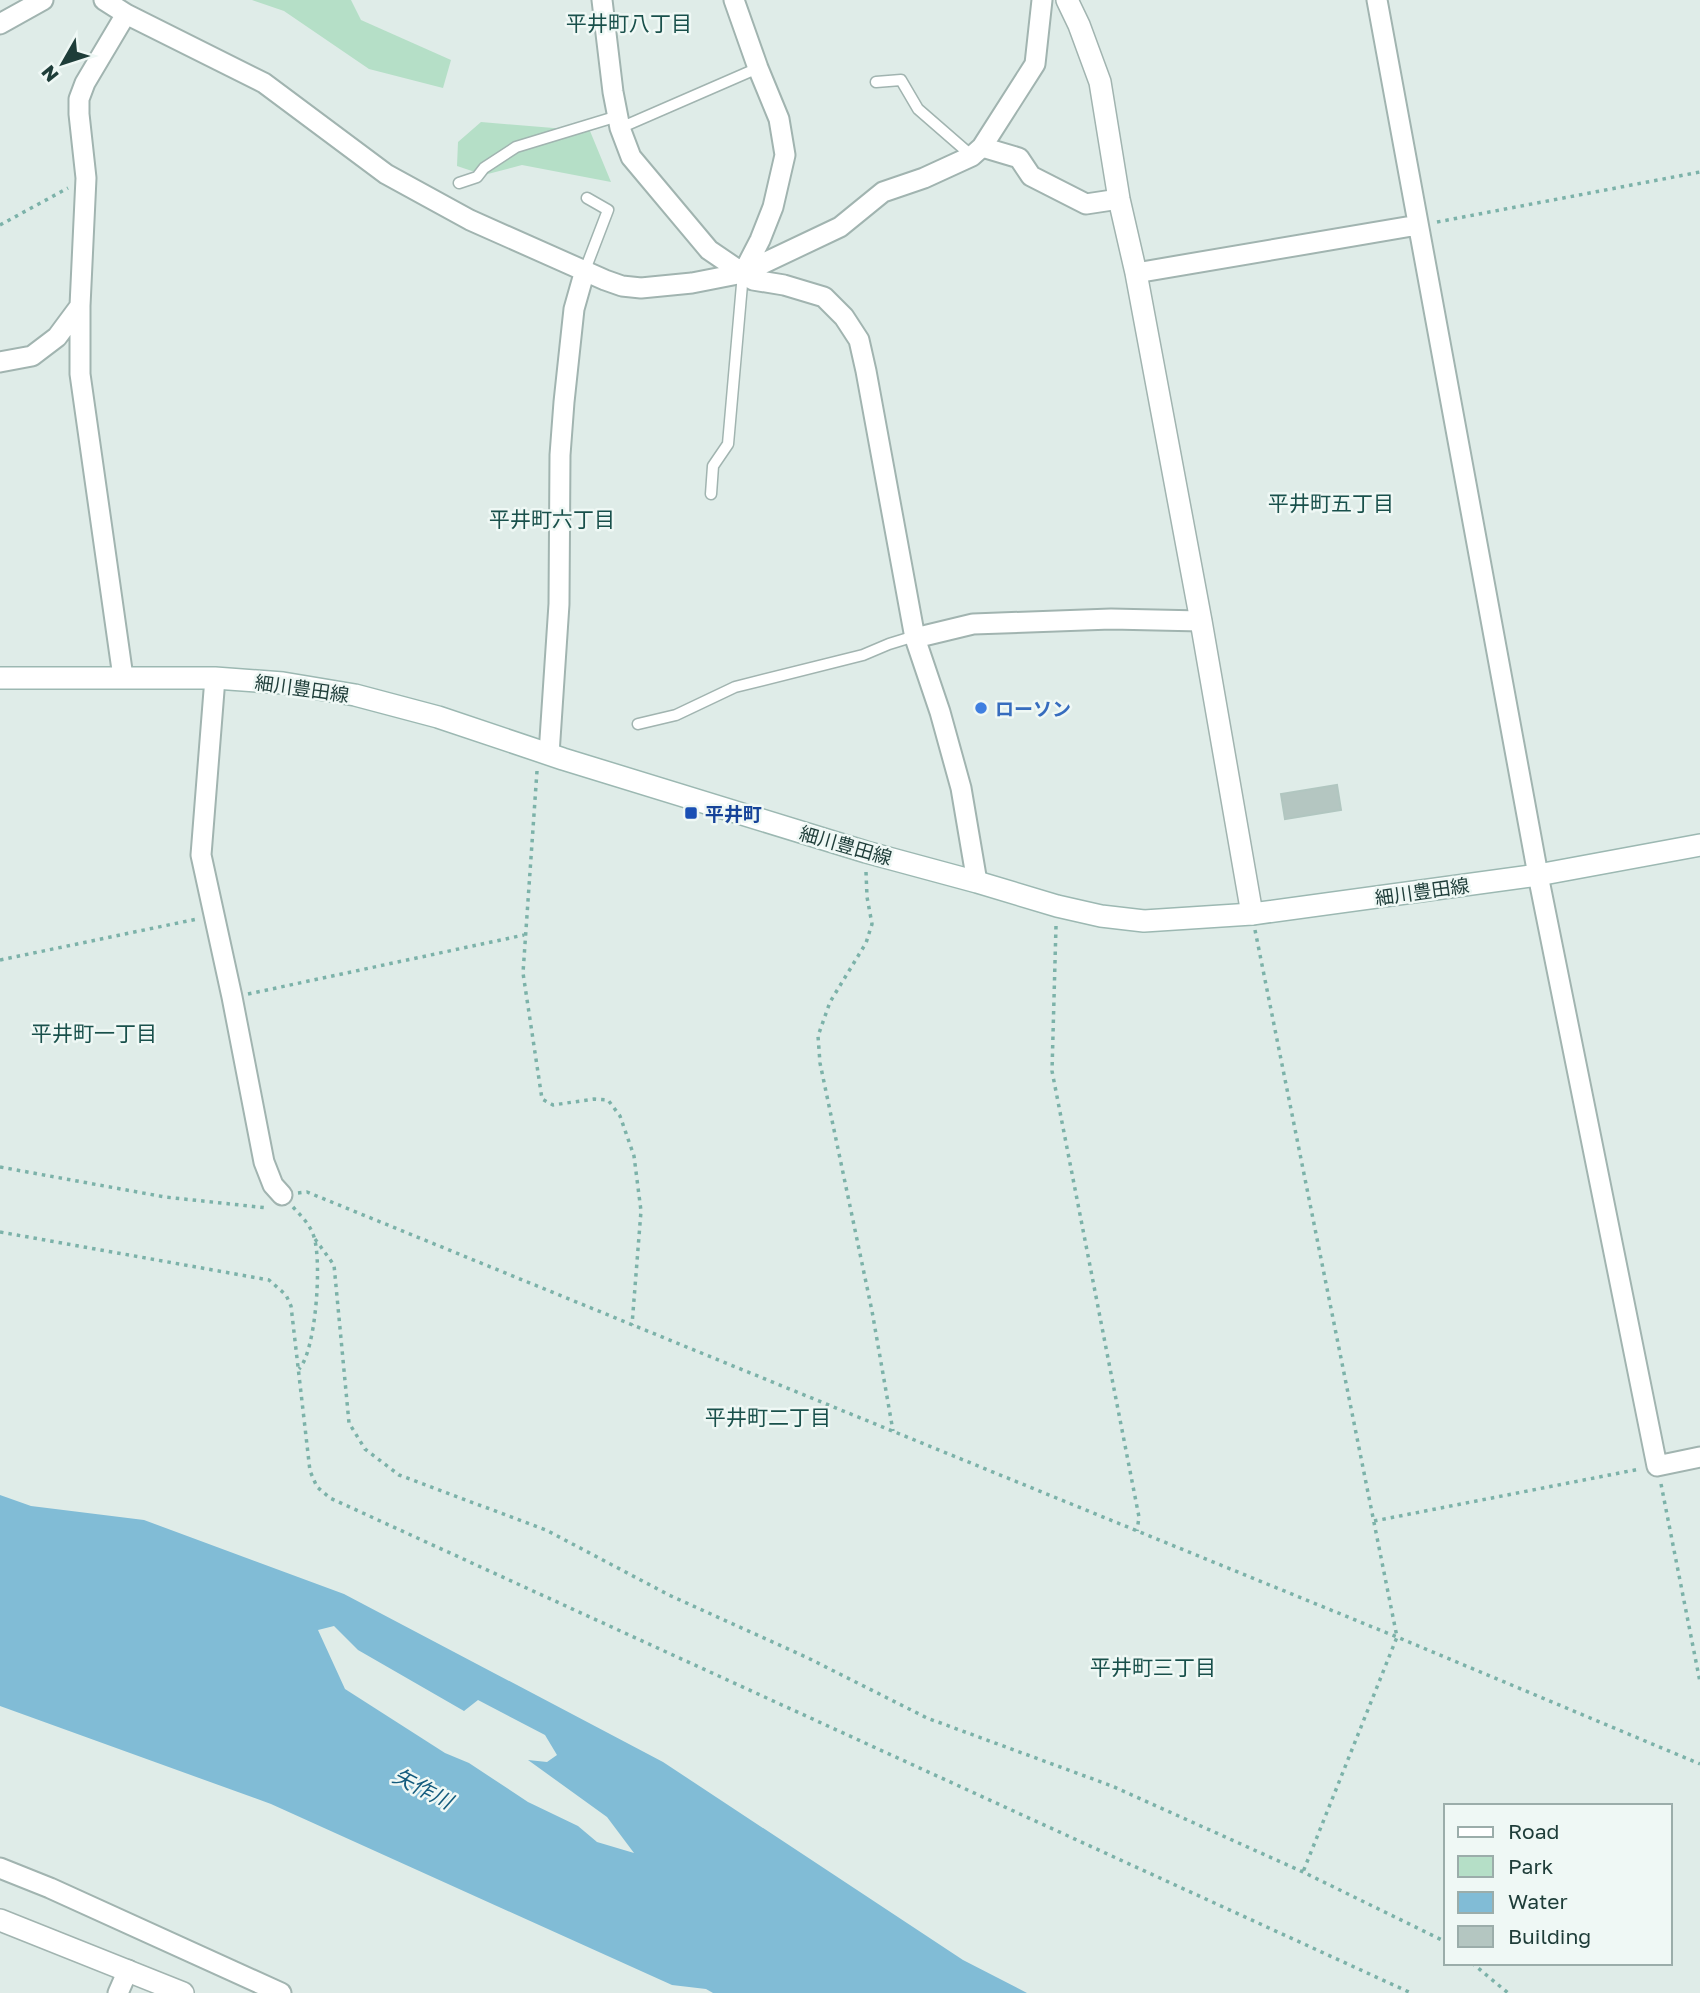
<svg xmlns="http://www.w3.org/2000/svg" width="1700" height="1993" font-family="'Golos Text','Noto Sans JP',sans-serif">
  <style>
    .green { fill: #b5dfc7 }
    .water { fill: #81bcd6; fill-rule: evenodd }
    .building { fill: #b4c6c1; stroke: #b1c6c0; stroke-width: 2 }
    .lines { fill: none; stroke-linecap: round; stroke-linejoin: round }
    .service-casing { stroke: #a1b4b0; stroke-width: 13 }
    .minor-casing { stroke: #a1b4b0; stroke-width: 23 }
    .tertiary-casing { stroke: #a1b4b0; stroke-width: 24 }
    .secondary-casing { stroke: #9cb8b2; stroke-width: 24 }
    .path { stroke: #7cb2a9; stroke-width: 3.5; stroke-dasharray: 3.5 5; stroke-linecap: butt }
    .service { stroke: #fff; stroke-width: 10 }
    .minor { stroke: #fff; stroke-width: 19 }
    .tertiary { stroke: #fff; stroke-width: 21 }
    .secondary { stroke: #fff; stroke-width: 21 }
    .shop-dot { fill: #3f7fe0; stroke: #eff8f5; stroke-width: 2.5 }
    .transit-dot { fill: #1a4fb4; stroke: #eff8f5; stroke-width: 2.5 }
    .labels { text-anchor: middle; dominant-baseline: central; stroke-width: 5; stroke-linejoin: round; paint-order: stroke }
    .street-label { font-size: 19px; fill: #1e3d39; stroke: #eff8f5 }
    .shop-label { font-size: 19px; font-weight: bold; fill: #366cbe; stroke: #eff8f5; text-anchor: start }
    .transit-label { font-size: 19px; font-weight: bold; fill: #164399; stroke: #eff8f5; text-anchor: start }
    .neighbourhood-label { font-size: 21px; fill: #19504b; stroke: #eff8f5 }
    .water-label { font-size: 21px; font-style: italic; fill: #145c7e; stroke: #eff8f5 }
  </style>
  <rect width="100%" height="100%" fill="#dfece8"/>
  <path class="green" d="M252 0H351L361 20 451 60 443 88 369 69 284 11Z
    M481 122 590 131 611 182 522 165 484 175 457 166 458 142Z"/>
  <path class="water" d="M0 1495 31 1506 144 1520 344 1594 663 1762 963 1960 1027 1993H713L706 1989 672 1985 271 1804 0 1706ZM334 1626 358 1650 464 1711 478 1700 545 1735 557 1755 547 1762 528 1760 607 1817 634 1853 597 1842 578 1826 528 1802 469 1763 445 1753 345 1689 318 1630Z"/>
  <path class="building" d="M1337 785 1341 810 1285 819 1281 794Z"/>
  <g class="lines">
    <g class="service-casing">
      <path id="service" d="M876 82 901 80 918 109 972 156
        M620 128 758 68
        M459 183 477 177 484 168 516 147 618 116
        M585 270 608 210 587 198
        M711 494 713 466 728 444 743 273
        M638 724 676 715 735 687 863 655 889 644 915 636"/>
    </g>
    <g class="minor-casing">
      <path id="minor" d="M104 0 126 14 264 83 386 174 470 220 605 280 622 286 641 288 692 283 743 273 840 227 883 192 924 178 972 156 982 147 1035 64 1042 0
        M602 0 613 92 620 128 631 157 709 250 753 280 784 285 824 297 844 317 859 340 866 371 915 638 940 712 961 788 977 882
        M734 0 758 68 779 119 785 155 773 207 760 240 743 273
        M1377 0 1538 875 1657 1466 1700 1457
        M0 24 43 0
        M982 147 1019 158 1031 176 1086 204 1119 199
        M1136 273 1418 225
        M0 362 32 356 57 337 80 306
        M915 638 973 624 1111 619 1201 621
        M123 677 80 374V306L86 178 79 114V99L85 83 126 14
        M215 678 201 855 232 997 264 1162 273 1185 282 1195
        M549 754 559 604 560 455 564 402 574 309 585 270
        M0 1868 50 1888 281 1993
        M118 1993 128 1970"/>
    </g>
    <g class="tertiary-casing">
      <path id="tertiary" d="M1067 0 1079 25 1100 82 1119 199 1136 273 1201 621 1252 914
        M0 1920 183 1993"/>
    </g>
    <g class="secondary-casing">
      <path id="secondary" d="M0 678H215L283 683 355 695 438 717 563 759 866 852 977 882 1057 906 1101 916 1144 921 1252 914 1538 875 1700 845"/>
    </g>
    <path class="path" d="M1437 222 1700 172
      M0 225 68 188
      M537 771 523 973 542 1099 553 1105 594 1099 608 1100 620 1116 634 1156 641 1211 632 1325
      M866 872 867 897 872 924 866 943 830 1002 818 1036 820 1063 872 1311 893 1431
      M1056 926 1052 1071 1139 1517 1137 1531
      M1255 930 1397 1637 1303 1872
      M0 960 197 919
      M248 994 524 935
      M0 1167 165 1197 268 1208
      M298 1193 307 1192 1397 1637 1700 1764
      M293 1207C301 1216 310 1224 314 1237 322 1262 316 1351 299 1369
      M0 1232 269 1280 286 1295 291 1306 310 1471 317 1487 330 1498 1411 1993
      M315 1239 334 1265 349 1423 365 1449 399 1475 546 1530 669 1595 808 1658 927 1718 1112 1786 1303 1872 1446 1942
      M1661 1484 1700 1682
      M1374 1521 1640 1469
      M1472 1963 1508 1993"/>
    <use href="#service" class="service"/>
    <use href="#minor" class="minor"/>
    <use href="#tertiary" class="tertiary"/>
    <use href="#secondary" class="secondary"/>
  </g>
  <circle class="shop-dot" cx="981" cy="708" r="7"/>
  <rect class="transit-dot" x="684" y="806" width="14" height="14" rx="3.5"/>
  <g class="labels">
    <g class="street-label">
      <text transform="translate(302 688) rotate(8)">細川豊田線</text>
      <text transform="translate(846 845) rotate(16)">細川豊田線</text>
      <text transform="translate(1422 891) rotate(-8)">細川豊田線</text>
    </g>
    <g class="shop-label">
      <text x="995" y="708">ローソン</text>
    </g>
    <g class="transit-label">
      <text x="705" y="813">平井町</text>
    </g>
    <g class="neighbourhood-label">
      <text x="629" y="23">平井町八丁目</text>
      <text x="1331" y="503">平井町五丁目</text>
      <text x="552" y="519">平井町六丁目</text>
      <text x="94" y="1033">平井町一丁目</text>
      <text x="768" y="1417">平井町二丁目</text>
      <text x="1153" y="1667">平井町三丁目</text>
    </g>
    <g class="water-label">
      <text transform="translate(423 1788) rotate(27)">矢作川</text>
    </g>
  </g>
  <rect x="1444" y="1804" width="228" height="161" fill="#eff8f5" stroke="#9badaa" stroke-width="2"/>
  <rect x="1458" y="1827" width="35" height="10" fill="#ffffff" stroke="#9badaa" stroke-width="2"/>
  <text x="1508" y="1839" font-size="21" fill="#1e3d39">Road</text>
  <rect x="1458" y="1856" width="35" height="21" fill="#b5dfc7" stroke="#9badaa" stroke-width="2"/>
  <text x="1508" y="1874" font-size="21" fill="#1e3d39">Park</text>
  <rect x="1458" y="1892" width="35" height="21" fill="#81bcd6" stroke="#9badaa" stroke-width="2"/>
  <text x="1508" y="1909" font-size="21" fill="#1e3d39">Water</text>
  <rect x="1458" y="1926" width="35" height="21" fill="#b4c6c1" stroke="#9badaa" stroke-width="2"/>
  <text x="1508" y="1944" font-size="21" fill="#1e3d39">Building</text>
  <g transform="translate(63 63) rotate(231)" stroke="#eff8f5" stroke-width="5" paint-order="stroke">
  <path d="M0-5L12 26L0 18L-12 26Z" fill="#1e3d39"/>
  <text y="-10" font-size="19" font-weight="bold" text-anchor="middle" fill="#1e3d39">N</text>
  </g>
</svg>
